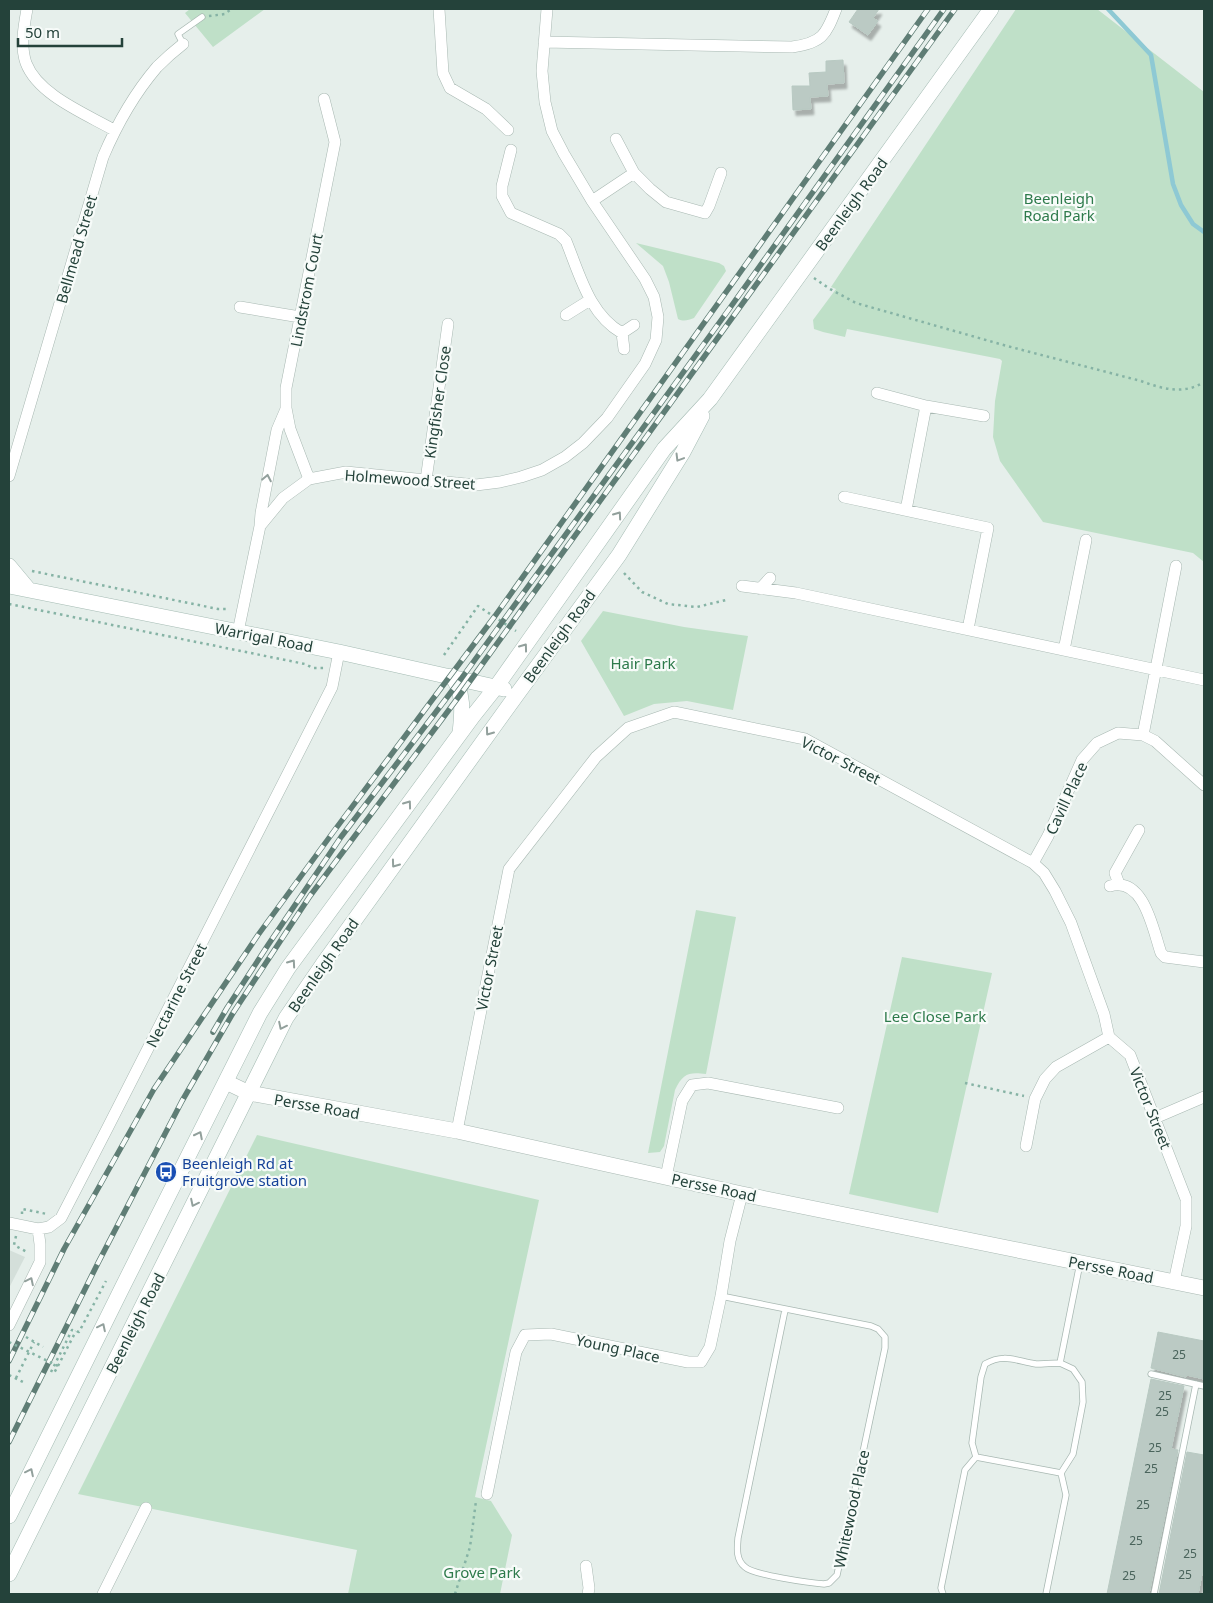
<svg xmlns="http://www.w3.org/2000/svg" width="1213" height="1603" font-family="'Noto Sans',sans-serif">
  <style>
    .built { fill: #d4dfda }
    .green { fill: #bfe0c8 }
    .lines { fill: none; stroke-linecap: round; stroke-linejoin: round }
    .stream { stroke: #8ec9d4; stroke-width: 4.5 }
    .building { fill: #bbcac4; stroke: #b8c9c2; filter: url(#shadow) }
    .service-casing { stroke: #a8b8b2; stroke-width: 7 }
    .minor-casing { stroke: #a8b8b2; stroke-width: 12 }
    .tertiary-casing { stroke: #a8b8b2; stroke-width: 16 }
    .secondary-casing { stroke: #a4bbb3; stroke-width: 16 }
    .path { stroke: #86b3a5; stroke-width: 2.5; stroke-dasharray: 2.5 4; stroke-linecap: butt }
    .service { stroke: #fff; stroke-width: 5.5 }
    .minor { stroke: #fff; stroke-width: 11 }
    .tertiary { stroke: #fff; stroke-width: 15 }
    .secondary { stroke: #fff; stroke-width: 15 }
    .rail-casing { stroke: #5f7d75; stroke-width: 5.5 }
    .rail { stroke: #f7fbf9; stroke-width: 4; stroke-dasharray: 11; stroke-linecap: butt }
    .path-bridge { stroke: #86b3a5; stroke-width: 2.5; stroke-dasharray: 2.5 4; stroke-linecap: butt }
    .oneway { stroke: #92a09c }
    .labels { text-anchor: middle; dominant-baseline: central; stroke-width: 4.5; stroke-linejoin: round; paint-order: stroke }
    .number-label { font-size: 12px; fill: #4a645c }
    .park-label { font-size: 15px; fill: #2d7a4b; stroke: #f7fbf9 }
    .street-label { font-size: 15px; fill: #24423a; stroke: #f7fbf9 }
    .transit-label { font-size: 15px; fill: #164399; stroke: #f7fbf9; text-anchor: start }
  </style>
  <defs>
    <filter id="shadow"><feDropShadow dx="3" dy="5.5" stdDeviation="1" flood-color="#0004"/></filter>
  </defs>
  <rect width="100%" height="100%" fill="#e6efeb"/>
  <path class="built" d="M9 1250 25 1257 9 1288Z"/>
  <path class="green" d="M190 9H265L213 47 185 13Z
    M1016 9H1097L1204 92V562L1193 553 1043 522 1000 461 993 437 995 401 1002 361 1000 359 847 329 845 337 823 332 814 329 813 320 836 289 831 287Z
    M636 243 719 263 724 266 726 271 694 318C688 320 684 322 678 319L669 282 663 266Z
    M603 611 684 627 748 636 733 710 687 701 654 704 624 716 581 641Z
    M696 910 736 917 706 1074C689 1072 683 1073 675 1090L664 1146 660 1152 648 1153Z
    M902 957 992 973 938 1213 849 1194Z
    M257 1135 539 1200 475 1497 491 1501 512 1535 500 1594H348L357 1550 78 1494Z"/>
  <g class="lines">
    <path class="stream" d="M1108 9 1151 55 1173 184 1181 205 1193 224 1204 232"/>
  </g>
  <path class="building" d="M858 9H879L873 18 878 21 868 35 849 22Z
    M843 60 844 83 827 84 828 96 810 97 811 109 793 110 792 86H810L809 73 826 72V61Z
    M1158 1332 1204 1341V1379L1187 1375 1186 1377 1151 1368Z
    M1151 1379 1184 1386 1171 1449 1178 1450 1149 1594H1107Z
    M1187 1452 1204 1455V1564L1198 1594H1159Z"/>
  <g class="lines">
    <g class="service-casing">
      <path id="service" d="M183 44 178 34 202 17
        M721 1296 871 1326 878 1329 885 1337V1348L837 1575 829 1583 824 1584C811 1583 753 1575 745 1567 736 1560 737 1549 738 1538L785 1310
        M1151 1374 1204 1386
        M976 1457 972 1443 981 1377 985 1364C1004 1353 1016 1361 1036 1364 1044 1364 1052 1363 1060 1363
        M976 1457 1061 1473
        M943 1594 941 1588 965 1470 976 1457
        M1046 1594 1066 1495 1061 1473 1073 1454 1083 1402 1082 1382 1073 1369 1060 1363 1080 1263
        M1154 1594 1196 1384"/>
    </g>
    <g class="minor-casing">
      <path id="minor" d="M27 9C24 26 20 46 26 63 38 95 86 114 114 130
        M439 9 443 73 450 88 486 109 508 130
        M544 42 792 47C822 43 826 35 836 9
        M616 139 634 173 650 189 666 202 705 213 709 206 721 173
        M511 150 502 186V196L511 213 559 234 566 241C580 275 589 314 622 333
        M592 201 634 173
        M240 307 300 317
        M566 315 590 300
        M624 349 622 333 634 325
        M877 393 926 406 984 416
        M9 476 103 157C117 124 134 94 157 67 165 59 174 51 183 44
        M309 479 290 429 286 408V388L335 142 324 99
        M426 480 448 324
        M844 497 988 528 968 629
        M906 510 926 406
        M260 526 261 513 277 430 286 409
        M742 586 796 593 1204 680
        M760 589 770 578
        M238 632 260 526 283 498 309 479 346 472 476 485 500 482 521 477 542 470 565 457 583 443 607 418 645 364 656 340 658 317 654 297 645 279 592 201 564 154 552 131 545 102 542 71 547 9
        M1064 650 1086 540
        M1143 735 1176 566
        M1033 863 1048 836 1082 760 1097 743 1118 733 1143 735 1155 741 1204 785
        M1119 884 1115 873 1139 830
        M1110 886C1144 876 1153 930 1161 953L1165 957 1204 962
        M1155 1118 1204 1097
        M457 1131 509 869 596 757 628 728 674 712 805 739 1033 863 1044 873 1055 891 1071 923 1104 1014 1109 1037 1130 1055 1186 1199V1226L1174 1282
        M1026 1146 1035 1099 1045 1079 1056 1067 1109 1037
        M666 1177 682 1101 692 1085 708 1083 838 1108
        M9 1223 38 1229 49 1227 61 1218 108 1127 332 687 339 652
        M9 1325 40 1262V1244L38 1229
        M487 1494 516 1352 525 1335 551 1334 688 1362H701L710 1347 721 1296 730 1241 742 1194
        M586 1566 589 1588 588 1594
        M103 1594 146 1508"/>
    </g>
    <g class="tertiary-casing">
      <path id="tertiary" d="M226 1082 249 1093 457 1131 742 1194 1204 1288"/>
    </g>
    <g class="secondary-casing">
      <path id="secondary" d="M9 566 29 590
        M9 586 339 652 504 689
        M451 676C465 690 462 715 460 733
        M9 1516 122 1288 260 1013 288 968 473 716 496 687 664 449 710 399 991 9
        M9 1574 286 1018 323 964 518 693 619 555 683 452 702 416"/>
    </g>
    <path class="path" d="M209 16 225 14 231 9
      M814 278 830 289 856 303 1007 346 1141 381C1162 389 1184 395 1204 382
      M32 571 218 609H229
      M624 573 642 592 668 604 697 607 726 600
      M9 604 305 664 313 668H324
      M444 655 478 606 516 631
      M965 1083 1024 1096
      M22 1214V1209L47 1214
      M16 1236 14 1245 27 1252
      M26 1337 43 1347
      M58 1366 76 1331
      M51 1372 72 1330 79 1332 106 1281
      M9 1375 25 1383
      M16 1378 34 1342
      M455 1594 470 1547 476 1501"/>
    <use href="#service" class="service"/>
    <use href="#minor" class="minor"/>
    <use href="#tertiary" class="tertiary"/>
    <use href="#secondary" class="secondary"/>
    <g class="rail-casing">
      <path id="rail" d="M213 1032 227 1008 268 945 341 837 461 679 727 312 944 9
        M9 1361 64 1249 154 1089 258 935 334 831 495 616 928 9
        M9 1442 98 1263 182 1101 233 1013 310 896 460 695 955 9"/>
    </g>
    <use href="#rail" class="rail"/>
    <path class="path-bridge" d="M9 1342 58 1366 54 1373"/>
  </g>
  <defs><path id="oneway-chevron" d="M-2-3.5L2.5 0L-2 3.5" fill="none" stroke-width="1.6" stroke-linecap="round" stroke-linejoin="round" transform="scale(1.25)"/></defs>
  <g class="oneway">
    <use href="#oneway-chevron" transform="translate(679 458) rotate(121)"/>
    <use href="#oneway-chevron" transform="translate(267 478) rotate(-79)"/>
    <use href="#oneway-chevron" transform="translate(618 515) rotate(-55)"/>
    <use href="#oneway-chevron" transform="translate(524 647) rotate(-54)"/>
    <use href="#oneway-chevron" transform="translate(489 732) rotate(126)"/>
    <use href="#oneway-chevron" transform="translate(408 804) rotate(-54)"/>
    <use href="#oneway-chevron" transform="translate(395 864) rotate(126)"/>
    <use href="#oneway-chevron" transform="translate(292 963) rotate(-55)"/>
    <use href="#oneway-chevron" transform="translate(282 1026) rotate(116)"/>
    <use href="#oneway-chevron" transform="translate(199 1135) rotate(-63)"/>
    <use href="#oneway-chevron" transform="translate(194 1203) rotate(116)"/>
    <use href="#oneway-chevron" transform="translate(30 1281) rotate(-64)"/>
    <use href="#oneway-chevron" transform="translate(102 1327) rotate(-64)"/>
    <use href="#oneway-chevron" transform="translate(30 1472) rotate(-64)"/>
  </g>
  <defs>
    <g id="bus-disc" transform="scale(1.125)"><circle r="9.5" fill="#1a4fb4" stroke="#f7fbf9"/><path d="M-5-6H5V4H4V6H2V4H-2V6H-4V4H-5ZM-3.5-4V0h7V-4ZM-3.5 1.2v1.5H-2V1.2ZM2 1.2v1.5H3.5V1.2Z" fill="#fff"/></g>
  </defs>
  <g fill-rule="evenodd">
    <use href="#bus-disc" x="166" y="1172"/>
  </g>
  <g class="labels">
    <g class="number-label">
      <text x="1179" y="1354">25</text>
      <text x="1165" y="1395">25</text>
      <text x="1162" y="1411">25</text>
      <text x="1155" y="1447">25</text>
      <text x="1151" y="1468">25</text>
      <text x="1143" y="1504">25</text>
      <text x="1136" y="1540">25</text>
      <text x="1190" y="1553">25</text>
      <text x="1185" y="1574">25</text>
      <text x="1129" y="1575">25</text>
    </g>
    <g class="park-label">
      <text x="1059" y="198">Beenleigh<tspan x="1059" dy="17">Road Park</tspan></text>
      <text x="643" y="663">Hair Park</text>
      <text x="935" y="1016">Lee Close Park</text>
      <text x="482" y="1572">Grove Park</text>
    </g>
    <g class="street-label">
      <text transform="translate(851 204) rotate(-54)">Beenleigh Road</text>
      <text transform="translate(76 249) rotate(-74)">Bellmead Street</text>
      <text transform="translate(306 290) rotate(-79)">Lindstrom Court</text>
      <text transform="translate(437 402) rotate(-82)">Kingfisher Close</text>
      <text transform="translate(410 479) rotate(4)">Holmewood Street</text>
      <text transform="translate(559 636) rotate(-54)">Beenleigh Road</text>
      <text transform="translate(264 637) rotate(11)">Warrigal Road</text>
      <text transform="translate(841 760) rotate(27)">Victor Street</text>
      <text transform="translate(1066 798) rotate(-65)">Cavill Place</text>
      <text transform="translate(323 965) rotate(-55)">Beenleigh Road</text>
      <text transform="translate(489 968) rotate(-79)">Victor Street</text>
      <text transform="translate(176 995) rotate(-63)">Nectarine Street</text>
      <text transform="translate(317 1106) rotate(10)">Persse Road</text>
      <text transform="translate(1151 1108) rotate(68)">Victor Street</text>
      <text transform="translate(714 1187) rotate(12)">Persse Road</text>
      <text transform="translate(1111 1269) rotate(11)">Persse Road</text>
      <text transform="translate(135 1323) rotate(-63)">Beenleigh Road</text>
      <text transform="translate(618 1348) rotate(12)">Young Place</text>
      <text transform="translate(851 1509) rotate(-78)">Whitewood Place</text>
    </g>
    <g class="transit-label">
      <text x="182" y="1163">Beenleigh Rd at<tspan x="182" dy="17">Fruitgrove station</tspan></text>
    </g>
  </g>
  <rect width="1213" height="1603" fill="none" stroke="#24423a" stroke-width="20"/>
  <path d="M18 38v8h104v-8" fill="none" stroke="#24423a" stroke-width="2.5"/>
  <text x="25" y="38" font-size="15" fill="#24423a" stroke="#f7fbf9" stroke-width="4" paint-order="stroke">50 m</text>
</svg>
